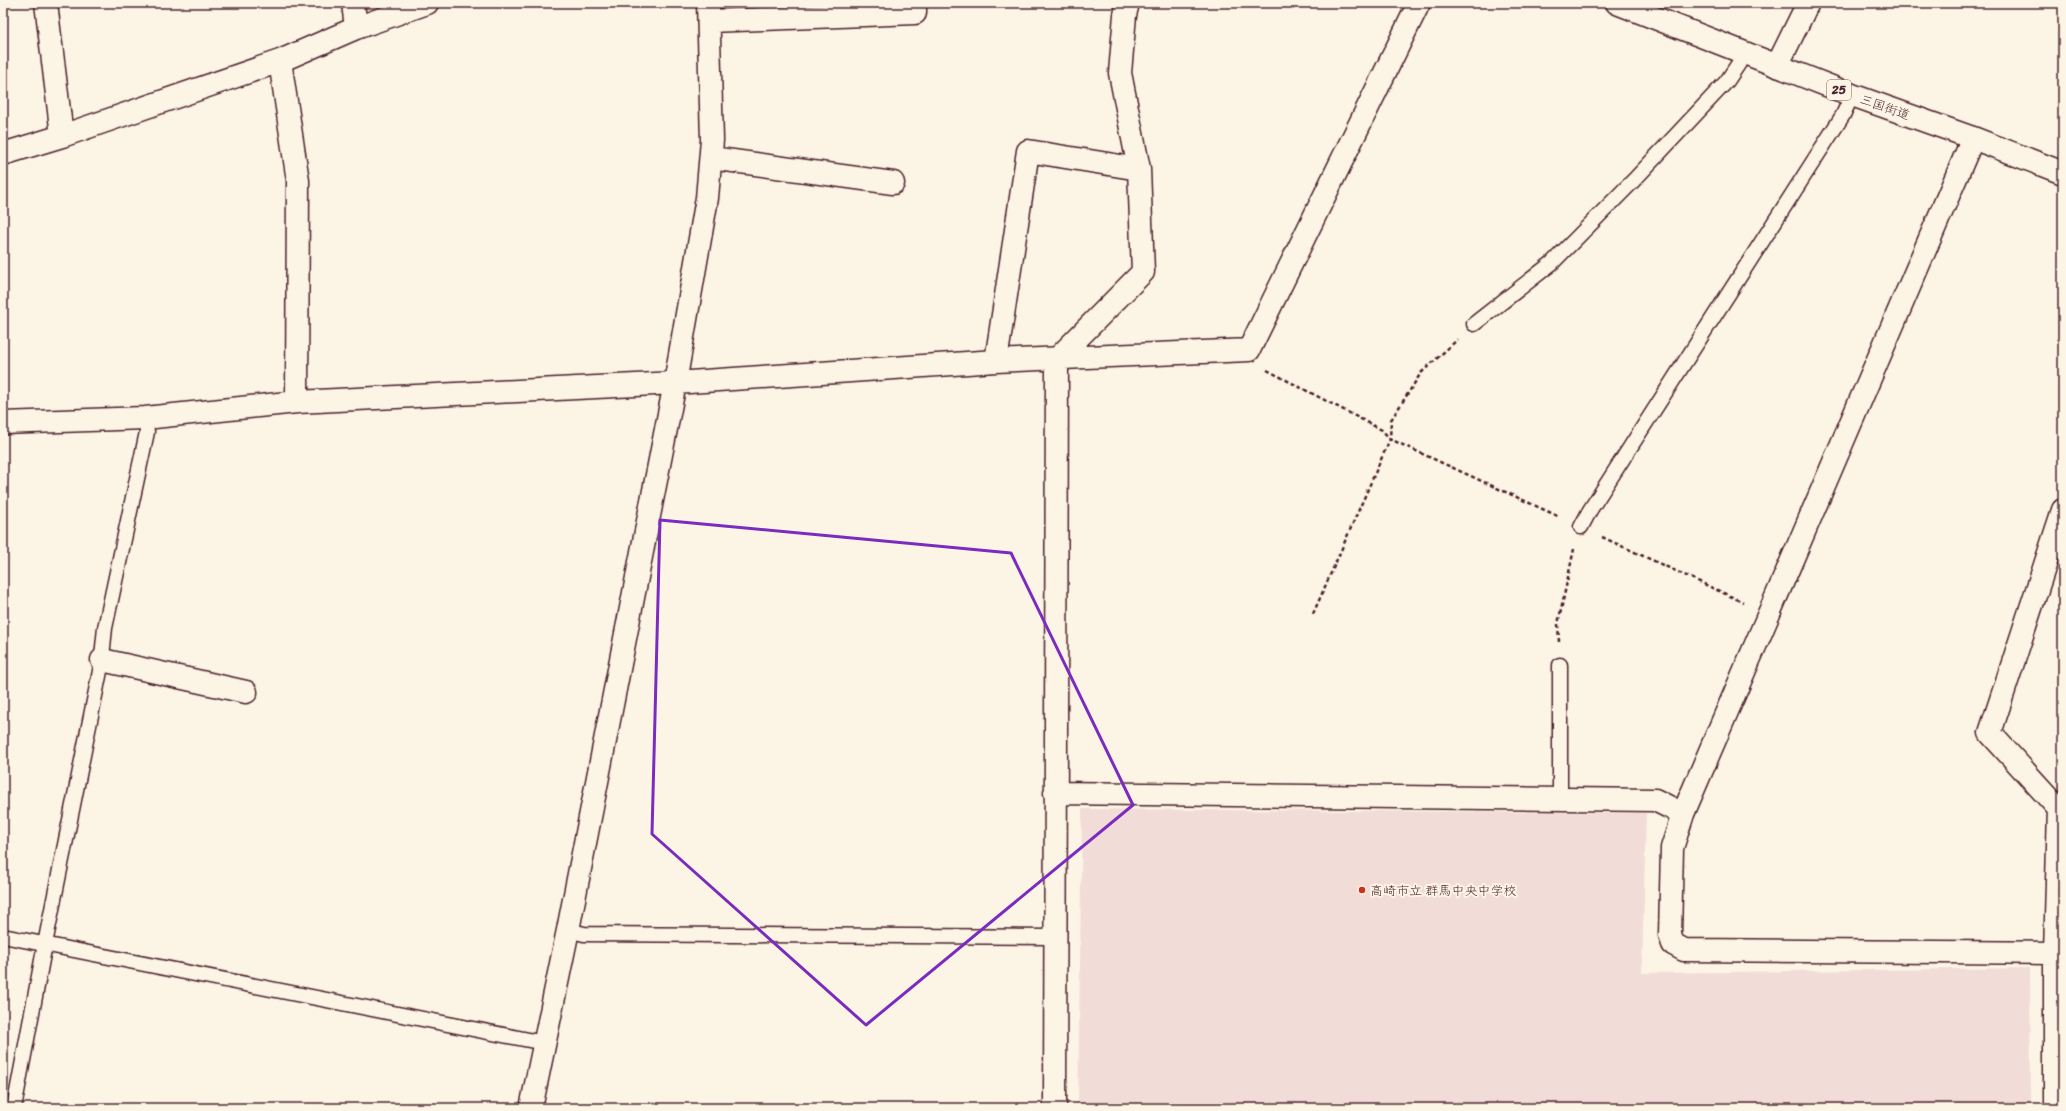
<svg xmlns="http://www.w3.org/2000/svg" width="2066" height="1111" font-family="Sriracha,'Klee One',sans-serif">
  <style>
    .built { fill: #f1dcd8 }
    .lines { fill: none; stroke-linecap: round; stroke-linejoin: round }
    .service-casing { stroke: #4a1f2b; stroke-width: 17 }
    .minor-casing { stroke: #4a1f2b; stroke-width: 25 }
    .primary-casing { stroke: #4a1f2b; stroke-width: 25 }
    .path { stroke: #4a1f2b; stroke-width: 2.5; stroke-dasharray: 4 3; stroke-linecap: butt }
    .service { stroke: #fcf5e5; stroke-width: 14 }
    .minor { stroke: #fcf5e5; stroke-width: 22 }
    .primary { stroke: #fcf5e5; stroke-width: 22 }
    .marked { fill: none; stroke: #7b2cbf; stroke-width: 3; stroke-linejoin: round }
    .poi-dot { fill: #c8321e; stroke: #fcf5e5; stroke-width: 1.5 }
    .labels { text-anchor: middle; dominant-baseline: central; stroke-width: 4; stroke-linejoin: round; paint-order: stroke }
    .shield { fill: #fcf5e5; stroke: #7f5f63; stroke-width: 1 }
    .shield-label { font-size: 12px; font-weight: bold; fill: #4a1f2b }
    .street-label { font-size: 13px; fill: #4a1f2b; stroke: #fcf5e5 }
    .poi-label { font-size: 13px; fill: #4a1f2b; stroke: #fcf5e5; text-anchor: start }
  </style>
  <rect width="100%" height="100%" fill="#fcf5e5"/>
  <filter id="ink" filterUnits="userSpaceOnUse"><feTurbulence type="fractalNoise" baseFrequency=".025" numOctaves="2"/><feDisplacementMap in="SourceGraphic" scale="8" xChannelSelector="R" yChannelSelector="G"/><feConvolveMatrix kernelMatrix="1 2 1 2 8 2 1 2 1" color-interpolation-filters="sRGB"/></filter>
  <g filter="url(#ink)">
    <path class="built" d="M1082 809 1646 813 1642 973 2030 968 2031 1108H1078Z"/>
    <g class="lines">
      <g class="service-casing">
        <path id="service" d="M1474 324 1552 263 1634 180 1727 81 1745 54
          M1581 527 1590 510 1843 115 1852 95
          M1560 799V665
          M568 930 584 934 1055 937
          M3 936 544 1043
          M14 1108 45 944 101 666 105 628 147 432 145 418"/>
      </g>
      <g class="minor-casing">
        <path id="minor" d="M46 3 62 136
          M353 3 356 28
          M709 21 915 13V3
          M280 61 298 181 297 402
          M1777 66 1808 3
          M1973 138 1683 814 1672 848 1670 935 1673 944 1684 950 2055 953V1108
          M3 154 62 136 280 61 356 28 427 3
          M711 158 893 183
          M996 361 1028 151 1139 169
          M3 423 145 418 297 402 675 383 996 361 1249 350 1419 3
          M102 660 246 692
          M1055 793 1655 800 1683 814
          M2055 953 2059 809 1990 733 2063 510
          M531 1108 568 930 675 383 707 198 712 140 708 3
          M1055 1108 1057 359 1143 272 1139 169 1120 73 1125 15 1128 3"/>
      </g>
      <g class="primary-casing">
        <path id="primary" d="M1617 3 1852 95 1973 138 2063 173"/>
      </g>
      <path class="path" d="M1267 370 1382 430 1390 439 1560 517
        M1602 537 1743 602
        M1313 614 1390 439 1391 420 1421 373 1458 339
        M1559 642 1558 624 1574 549"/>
      <use href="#service" class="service"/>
      <use href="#minor" class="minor"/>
      <use href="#primary" class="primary"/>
    </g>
  </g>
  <path class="marked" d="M660 520 1011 553 1133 805 866 1025 652 834Z"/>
  <circle class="poi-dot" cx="1362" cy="890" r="4"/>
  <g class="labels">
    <rect class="shield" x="1827" y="80" width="24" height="20" rx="3"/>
    <g class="shield-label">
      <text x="1839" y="90">25</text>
    </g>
    <g class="street-label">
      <text transform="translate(1885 107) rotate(19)">三国街道</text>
    </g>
    <g class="poi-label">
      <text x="1370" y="890">高崎市立 群馬中央中学校</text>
    </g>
  </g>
  <rect width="2066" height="1111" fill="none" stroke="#fcf5e5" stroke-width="16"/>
  <rect x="8" y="8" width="2050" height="1095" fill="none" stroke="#4a1f2b" stroke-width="1.5" filter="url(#ink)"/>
</svg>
